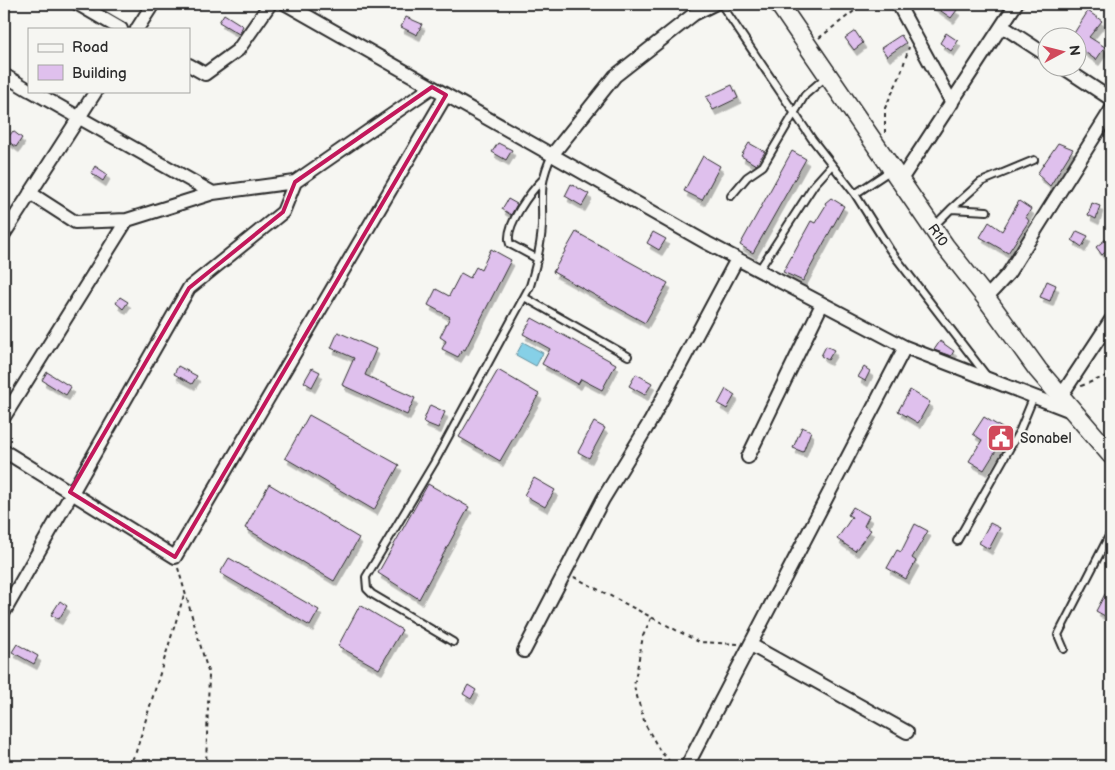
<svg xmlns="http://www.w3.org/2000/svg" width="1115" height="770" font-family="'Balsamiq Sans',sans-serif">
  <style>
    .water { fill: #86d0e7; stroke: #628e9c }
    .building { fill: #dfc0ed; stroke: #2b2b2b; filter: url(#shadow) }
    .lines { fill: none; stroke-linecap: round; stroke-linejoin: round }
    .service-casing { stroke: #2b2b2b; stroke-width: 10 }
    .minor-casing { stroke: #2b2b2b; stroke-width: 16 }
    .secondary-casing { stroke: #2b2b2b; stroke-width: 21 }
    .path { stroke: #2b2b2b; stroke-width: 2; stroke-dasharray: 4 4; stroke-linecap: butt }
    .service { stroke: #f6f6f2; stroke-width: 6 }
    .minor { stroke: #f6f6f2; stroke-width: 12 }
    .secondary { stroke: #f6f6f2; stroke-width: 18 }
    .marked { fill: none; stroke: #c2185b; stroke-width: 4; stroke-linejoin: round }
    .labels { text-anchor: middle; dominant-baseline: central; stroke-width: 4; stroke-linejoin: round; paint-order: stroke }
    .street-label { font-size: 14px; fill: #2b2b2b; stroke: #f6f6f2 }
    .poi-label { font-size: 14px; fill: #2b2b2b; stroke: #f6f6f2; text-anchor: start }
  </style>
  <defs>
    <filter id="shadow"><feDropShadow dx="3" dy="5.5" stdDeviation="0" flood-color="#0004"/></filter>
  </defs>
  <rect width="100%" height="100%" fill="#f6f6f2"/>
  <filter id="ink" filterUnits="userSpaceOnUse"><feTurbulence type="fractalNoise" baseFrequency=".02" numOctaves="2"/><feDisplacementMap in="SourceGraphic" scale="10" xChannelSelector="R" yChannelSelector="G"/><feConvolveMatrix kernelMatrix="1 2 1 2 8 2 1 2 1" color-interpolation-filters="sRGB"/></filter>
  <g filter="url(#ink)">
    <path class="water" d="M523 342 543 353 536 366 516 355Z"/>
    <path class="building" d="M931 4H947L957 10 951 18Z
      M1088 11 1102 21 1089 37 1105 47 1096 60 1078 47V38H1071Z
      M224 14 243 26 239 34 219 22Z
      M406 17 422 24 417 35 401 27Z
      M855 31 863 43 854 50 845 38Z
      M946 33 958 41 951 51 940 43Z
      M901 35 906 43 887 56 881 48Z
      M732 85 738 98 713 110 706 97Z
      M13 131 22 138 16 147 6 140Z
      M498 143 512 150 506 160 492 152Z
      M749 143 765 152 756 165 741 156Z
      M1058 143 1073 149 1050 186 1037 174Z
      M792 151 806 159 753 253 740 245Z
      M703 156 720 166 702 200 684 191Z
      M95 166 107 174 103 181 91 173Z
      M571 184 589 194 582 206 565 196Z
      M831 198 844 206 803 281 783 272 811 221 815 223 826 205 825 203Z
      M508 199 517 204 511 215 502 209Z
      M1019 201 1031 209 1026 217 1029 221 1008 253 980 237 989 222 1002 231Z
      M1092 203 1100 206 1096 219 1088 215Z
      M1077 231 1088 236 1082 247 1072 240Z
      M576 232 668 283 645 323 553 272Z
      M653 232 666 239 659 250 647 243Z
      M1106 239 1111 247 1102 255 1096 247Z
      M491 249 511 260 465 350 463 349 458 357 442 349 446 341 440 337 450 317 428 305 436 289 449 296 461 273 470 278 476 267 481 270Z
      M1047 281 1056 285 1050 301 1040 297Z
      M120 297 128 302 123 309 116 303Z
      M532 318 616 364 602 390 581 379 578 384 542 364 550 349 523 334Z
      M338 332 376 349 365 375 415 398 407 415 342 385 354 358 331 348Z
      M940 341 954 351 951 356 934 350Z
      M826 346 834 350 828 360 821 356Z
      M178 366 197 376 192 384 174 374Z
      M864 367 870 371 865 381 858 377Z
      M312 368 320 372 312 387 304 382Z
      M498 370 539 394 500 461 459 437Z
      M47 372 71 387 66 395 42 380Z
      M636 374 652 383 645 395 629 386Z
      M726 389 735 395 727 409 718 404Z
      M910 390 930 402 918 423 898 411Z
      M430 405 445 412 438 428 423 422Z
      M309 415 399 465 374 510 285 458Z
      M984 417 1010 433 999 451 997 449 984 470 969 461 982 440 973 434Z
      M594 422 605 428 589 458 578 452Z
      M802 427 811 431 803 452 793 448Z
      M534 478 555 490 545 507 524 495Z
      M269 484 359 538 334 581 245 528Z
      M428 484 469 507 419 599 378 573Z
      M853 507 869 516 864 526 871 530 855 551 837 539 852 517 848 515Z
      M990 523 1000 528 989 549 979 543Z
      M915 524 928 531 912 558 916 561 906 579 887 568 897 550 901 552Z
      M229 558 319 610 310 626 220 573Z
      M1105 594 1111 597V603L1105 616 1096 611Z
      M60 601 67 606 59 619 51 615Z
      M360 605 402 630 379 669 338 646Z
      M17 644 38 656 34 664 12 652Z
      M468 685 476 690 471 699 463 694Z"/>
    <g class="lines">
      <g class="service-casing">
        <path id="service" d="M721 4 812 139 855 194 890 250 986 375
          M855 194 891 170
          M731 196 747 177 763 166 805 95 827 76
          M951 209 981 182 1034 160
          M933 227 951 209 987 211
          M538 259 510 244C503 227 532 190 544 178
          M759 270 814 185 832 165
          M524 297 628 356
          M957 541 1020 430 1034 396
          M453 642 372 594 367 589 366 577 434 463 530 286C536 266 541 247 542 226 543 197 538 184 552 155
          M1064 649 1058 635 1111 532"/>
      </g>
      <g class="minor-casing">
        <path id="minor" d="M78 4 121 29
          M286 4 707 243 905 347 1071 411
          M898 4 952 103
          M1002 26 1048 56
          M137 29 153 4
          M189 65 205 74 238 50 270 4
          M1064 68 1111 99
          M4 75 29 90
          M32 91 213 193 295 182 432 87
          M552 155 615 76 694 14 714 4
          M900 181 1016 4
          M30 193 75 222 127 220
          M4 234 96 91
          M986 298 1008 274 1111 110
          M1061 396 1111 320
          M4 417 127 220 213 193
          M4 451 175 557 446 95
          M748 457 822 304
          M4 612 189 288 283 212 295 182
          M751 645 907 732
          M524 651 603 499 650 422 737 259
          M4 764 5 766
          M687 766 905 347"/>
      </g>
      <g class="secondary-casing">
        <path id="secondary" d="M779 4 945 246 986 298 1038 370 1111 455"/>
      </g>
      <path class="path" d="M819 38 858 8 868 4
        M885 133V108L900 76 909 47
        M1081 386 1111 374
        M178 568 209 675 206 766
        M574 577 699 642 738 644
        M651 618 643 636 634 686 645 724 660 751 674 766
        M127 766 135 755 184 595"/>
      <use href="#service" class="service"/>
      <use href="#minor" class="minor"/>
      <use href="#secondary" class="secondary"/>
    </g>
  </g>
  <path class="marked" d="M432 87 446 95 175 557 70 492 189 288 283 212 295 182Z"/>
  <defs>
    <g id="civic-square" transform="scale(1.4375)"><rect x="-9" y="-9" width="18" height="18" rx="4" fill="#d1495b" stroke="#f6f6f2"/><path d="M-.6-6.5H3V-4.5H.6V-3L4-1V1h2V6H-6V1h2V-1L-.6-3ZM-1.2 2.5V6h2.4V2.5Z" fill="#fff"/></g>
  </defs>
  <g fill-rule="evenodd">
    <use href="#civic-square" x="1001" y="438"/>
  </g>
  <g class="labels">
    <g class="street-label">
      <text transform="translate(938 235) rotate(55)">R10</text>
    </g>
    <g class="poi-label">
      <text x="1020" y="438">Sonabel</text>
    </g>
  </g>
  <rect width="1115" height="770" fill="none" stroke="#f6f6f2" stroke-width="20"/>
  <rect x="10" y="10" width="1095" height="750" fill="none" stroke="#2b2b2b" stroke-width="2" filter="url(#ink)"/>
  <rect x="28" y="28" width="162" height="65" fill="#f6f6f2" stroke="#a5a5a2"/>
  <rect x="38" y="44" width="25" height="8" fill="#f6f6f2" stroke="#a5a5a2"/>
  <text x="72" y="52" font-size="15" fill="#2b2b2b">Road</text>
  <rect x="38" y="65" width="25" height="15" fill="#dfc0ed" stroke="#a5a5a2"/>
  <text x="72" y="78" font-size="15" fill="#2b2b2b">Building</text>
  <g transform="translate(1062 52) rotate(83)"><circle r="24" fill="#f6f6f2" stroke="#a5a5a2"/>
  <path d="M0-4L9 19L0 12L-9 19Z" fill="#d1495b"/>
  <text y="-8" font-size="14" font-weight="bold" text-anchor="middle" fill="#2b2b2b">N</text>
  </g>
</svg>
